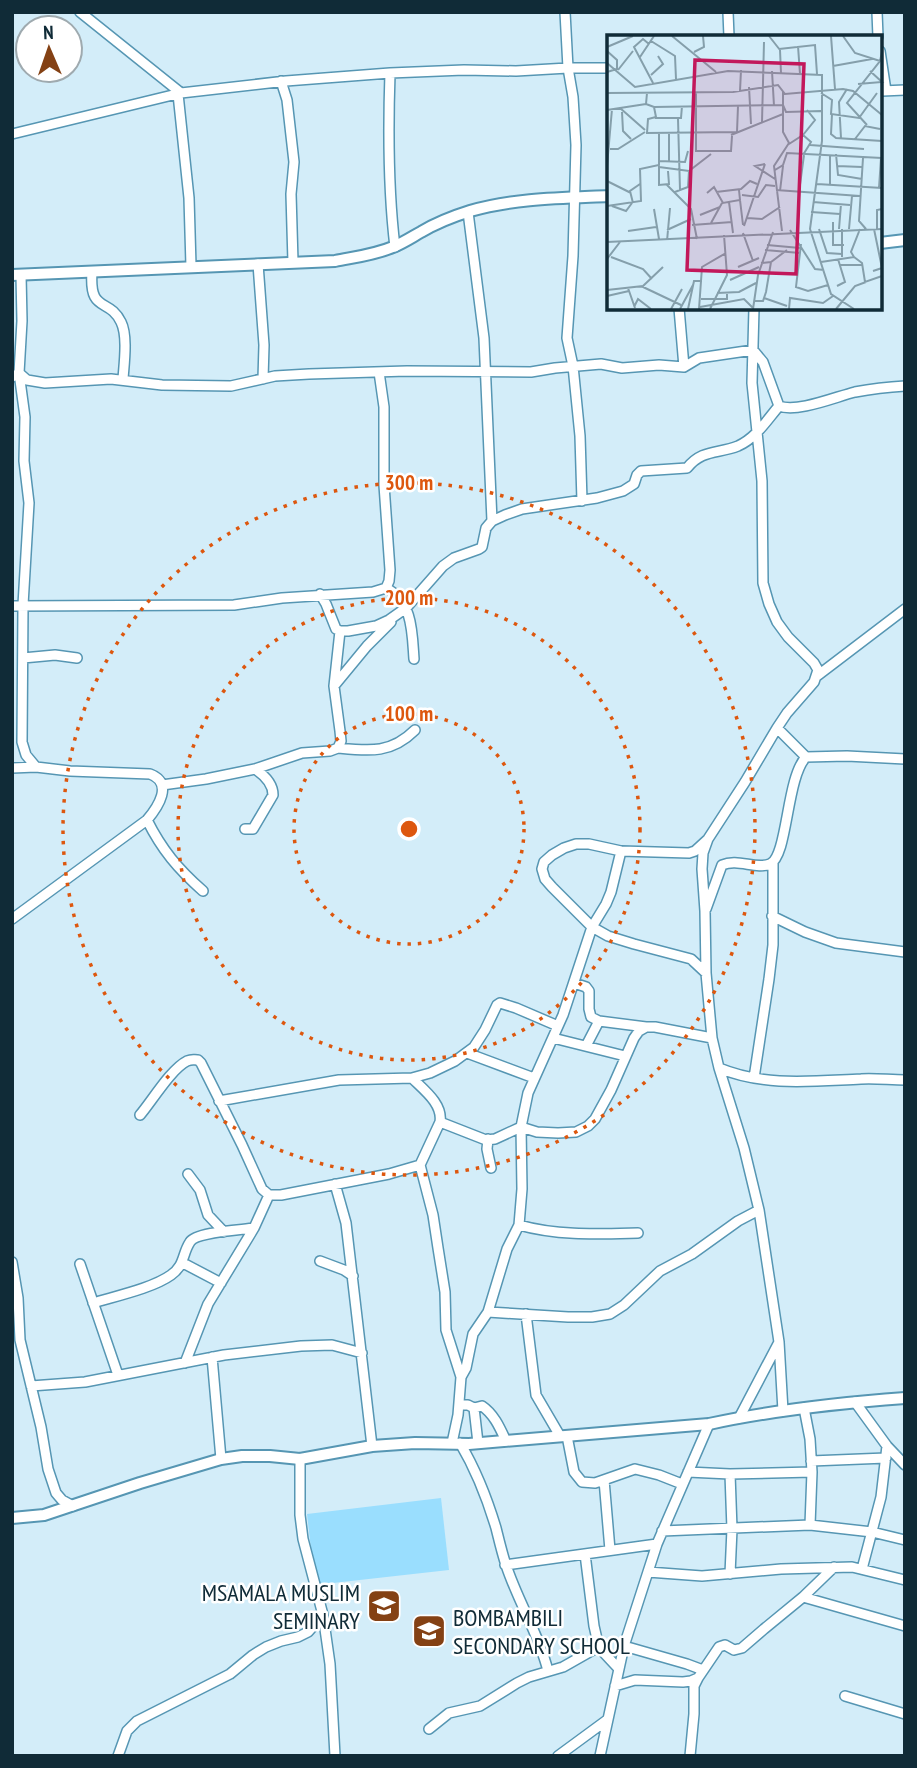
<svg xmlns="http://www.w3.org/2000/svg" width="917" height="1768" font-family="'PT Sans Narrow',sans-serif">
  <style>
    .green { fill: #9adefe }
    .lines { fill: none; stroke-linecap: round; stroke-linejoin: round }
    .minor-casing { stroke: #5696b3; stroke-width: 12 }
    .tertiary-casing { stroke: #5696b3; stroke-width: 14 }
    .minor { stroke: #fff; stroke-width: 9 }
    .tertiary { stroke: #fff; stroke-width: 10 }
    .ring { fill: none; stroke: #dd570e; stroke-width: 3.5; stroke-dasharray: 3.5 7 }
    .labels { text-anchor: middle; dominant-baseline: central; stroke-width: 5; stroke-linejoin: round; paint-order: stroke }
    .poi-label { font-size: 24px; fill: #102b37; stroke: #fff; text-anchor: end }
    .inset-road { fill: none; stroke: #859fab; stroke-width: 2 }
    .view { fill: #c2185b; fill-opacity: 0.15; stroke: #c2185b; stroke-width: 3.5 }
    .inset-edge { fill: none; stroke: #102b37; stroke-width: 3.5 }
    .centre { fill: #dd570e; stroke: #fff; stroke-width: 3.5 }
    .ring-label { font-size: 21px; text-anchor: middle; font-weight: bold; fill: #dd570e; stroke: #fff; stroke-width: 5; stroke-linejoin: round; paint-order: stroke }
  </style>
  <rect width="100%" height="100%" fill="#d3edf9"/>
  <path class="green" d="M441 1498 449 1570 315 1585 307 1514Z"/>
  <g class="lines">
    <g class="minor-casing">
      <path id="minor" d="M80 12 181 93
        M565 12 568 68 573 97 576 145 573 256 567 338 573 366 580 436 582 501
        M728 12 729 37
        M877 12 878 37
        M880 51 886 91
        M390 73C388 131 388 189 395 247
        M281 81 287 100 294 162 291 194 293 262
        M882 91 905 90
        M178 94 189 198 191 266
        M12 134 181 93 286 81 390 73 464 70 516 71 568 68H609
        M468 212 484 338 492 521
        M258 264 264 345 263 379
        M92 272C89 314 109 297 121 322 128 336 124 364 123 379
        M679 308 684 367
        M754 308 752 383 762 481 763 583 769 604 777 622 788 637 814 663 818 670 814 682 787 713 777 728 745 782 708 839 703 853 702 869 705 911 706 973 712 1038 719 1068 744 1148 759 1210 779 1342 783 1411
        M12 377 19 373 27 380 45 383 111 379 162 385 231 386 275 376 309 374 407 371 531 372 555 368 601 364 622 368 659 365 684 367 699 358 753 350 763 362 779 406C797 413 835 397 855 392 871 389 888 387 905 386
        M386 588C413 602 412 632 414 659
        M320 594 326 604 336 629 340 631H348L376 626 389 620 406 608 443 566 454 558 479 549 482 547 486 528 492 521 505 515 522 509 597 498 623 491 634 484 637 475 641 471 687 468C702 449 718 454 738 446 756 438 767 420 779 406
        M12 606 234 605 282 598 373 592 386 588 389 581 390 570 384 485V407L379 372
        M23 658 55 655 77 658
        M817 676 905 609
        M334 686 367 646 391 622
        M777 728 806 757
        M338 748C369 751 391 754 415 730
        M12 768 36 767
        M162 785 206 779 255 769 302 753 330 751 338 748 341 741 340 731 334 686 340 631
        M147 820C162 850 178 869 203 891
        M245 829H253L273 795C273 784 264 775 255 769
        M706 909 722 865C738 858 756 870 770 864 788 856 786 778 806 757L847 756 905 759
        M772 916 805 932 836 943 905 952
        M12 919 147 820C158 807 174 783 150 774L70 771 36 767 26 755 22 742 23 605 29 503 24 461 25 417 19 373 22 321 21 275
        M706 973 691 959 634 944 608 936 592 927 552 887 545 879 542 869 544 862 552 855 564 848 576 844H589L621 851 689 853 695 851 707 840
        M574 983 586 987 589 991V1009L591 1017 599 1021 646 1027
        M553 1038 625 1056
        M586 1046 599 1021
        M467 1053 534 1078
        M719 1068C765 1087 813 1081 861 1079 875 1078 890 1080 905 1080
        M754 1078 769 979 773 945V863
        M219 1101 339 1080 412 1078 430 1073 455 1061 474 1047 485 1030 497 1005 500 1003 516 1008 558 1026
        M140 1115C152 1101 171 1069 187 1061 192 1059 193 1060 198 1060L201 1063 242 1145 262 1189 269 1195H281L389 1174 420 1165 440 1122C443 1104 424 1090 412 1078
        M440 1122 486 1140 495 1139 521 1127 537 1132 558 1133 576 1132 588 1126 595 1119 611 1090 634 1038 639 1031 646 1027H655L712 1038
        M488 1139 487 1149 491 1168
        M420 1165 433 1215 438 1248 445 1292 446 1330 461 1377 458 1415 452 1443
        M188 1174 200 1190 208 1215 224 1232
        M335 1184 346 1223 372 1446
        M519 1225C558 1236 598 1234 638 1233
        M320 1261 344 1270 353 1276
        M12 1262 18 1298 20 1340 41 1427 48 1469 56 1493 62 1500 73 1506
        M183 1263 221 1283
        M80 1264 118 1375
        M93 1303C116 1296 153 1288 171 1275 185 1265 182 1254 190 1242 196 1232 241 1230 254 1228
        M488 1312 568 1317H592L610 1314 624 1305 660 1271 692 1254 738 1221 759 1210
        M526 1314 536 1395 560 1436
        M212 1357 221 1459
        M185 1363 208 1304 254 1228 269 1195
        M461 1377 466 1368 473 1334 488 1312 507 1249 519 1225 522 1189 521 1127 528 1093 563 1015 592 927 606 904 611 892 621 851
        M31 1386 85 1382 224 1355 301 1346 332 1345 362 1353
        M855 1402 887 1446 905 1465
        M459 1405H468L474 1408 478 1443
        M474 1408 482 1406C494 1414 500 1428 506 1441
        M804 1408 810 1439 812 1472 810 1525
        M739 1418 779 1342
        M567 1436 574 1472 582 1482 595 1483 635 1469 659 1475 682 1484
        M460 1443C476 1470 487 1498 496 1528 499 1540 502 1553 506 1565 518 1602 539 1634 548 1671
        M300 1459V1515L303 1539 323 1615 330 1664 335 1756
        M811 1461 886 1458
        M688 1472 730 1474 812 1472
        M604 1480 610 1550
        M662 1531 810 1525 872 1532 905 1540
        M585 1554 594 1626 597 1639 604 1653 618 1668
        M505 1565 657 1544
        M862 1569 881 1497 887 1446
        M648 1572 702 1576 781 1569 852 1567 905 1580
        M730 1574 732 1529 730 1474
        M803 1597 905 1626
        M624 1646 687 1664 703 1670
        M615 1686 635 1680 683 1682 691 1681 698 1678 719 1647 725 1645 734 1650 742 1648 764 1629 803 1597 834 1567
        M845 1696 905 1714
        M429 1729 449 1713 480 1706 517 1683 529 1677 563 1667 600 1646
        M118 1756 127 1731 137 1721 230 1674 253 1655 266 1647 281 1641 298 1637 308 1632 323 1615
        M558 1756 607 1720
        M600 1756 624 1646 657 1544 709 1424
        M690 1756 694 1714V1686L698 1678"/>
    </g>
    <g class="tertiary-casing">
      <path id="tertiary" d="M880 243 905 240
        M12 275 335 261C355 257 374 255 393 247 403 243 412 237 421 232 436 223 454 216 470 211 515 198 563 198 609 196
        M12 1518 44 1515 140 1483 221 1459 242 1456H270L300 1459 372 1446 415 1443 469 1444 709 1424C773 1410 839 1403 905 1398"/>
    </g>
    <use href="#minor" class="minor"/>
    <use href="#tertiary" class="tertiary"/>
  </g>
  <g class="ring">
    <circle cx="409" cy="829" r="115"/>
    <circle cx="409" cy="829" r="231"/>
    <circle cx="409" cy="829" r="346"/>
  </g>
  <defs>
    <g id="school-square" transform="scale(1.75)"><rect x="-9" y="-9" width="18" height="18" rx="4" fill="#844114" stroke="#fff"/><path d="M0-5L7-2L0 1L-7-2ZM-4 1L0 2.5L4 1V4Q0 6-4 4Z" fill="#fff"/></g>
  </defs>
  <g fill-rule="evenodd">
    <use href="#school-square" x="384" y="1606"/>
    <use href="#school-square" x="429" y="1631"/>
  </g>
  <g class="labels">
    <g class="poi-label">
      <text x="360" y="1592">MSAMALA MUSLIM<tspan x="360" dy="28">SEMINARY</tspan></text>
      <text x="453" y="1617" text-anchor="start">BOMBAMBILI<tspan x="453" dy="28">SECONDARY SCHOOL</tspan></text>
    </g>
  </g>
  <g transform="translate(607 35)">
    <rect width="275" height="275" fill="#d3edf9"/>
    <path class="inset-road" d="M65 1 109 37M162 1 173 15 174 38M224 1 228 54M236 1 248 18 273 26M44 6 68 21 69 44M42 9 36 4 27 12 46 48M191 11 193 39M0 12 26 1M172 14 208 10 210 39M0 16 10 25V34L0 37M87 17 97 12 96 1M33 22 47 1M0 28 28 52 121 36 215 40V106L203 194 224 259 247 274M226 31 265 24M11 35 26 16M165 36 167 71M44 40 56 29 51 21M251 49 275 47 263 36M142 52 144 89M133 56 134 35M0 58 126 57 171 50 178 59 236 54 246 56 275 80M40 58 39 69 47 72 176 70 179 77 214 76M89 58V116H124L125 101M214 58 225 65 224 79 252 83 270 58M47 72 49 82 41 84 40 98 130 97 131 71M13 73 38 95M0 75 39 69M15 77 16 96 24 104M225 79 224 99 229 103 275 106M48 83H74L75 71M155 87 157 7M260 90 240 68 273 26 275 17M124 100 176 79M196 100 208 85 200 75M234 103 232 67 240 54M248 104 258 91 273 94M182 109 196 100 204 107 196 120M203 110 257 114M3 114H11L38 97M229 119 231 140 255 144M256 123 252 186 259 194M52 126 78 127 81 116M62 127V98M158 129 148 131 168 144M0 131 5 74M52 131V150L62 149 61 136M230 131 255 132M52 132 82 136 104 119M168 135 176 130 180 118 275 123M0 146 24 158M210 149 275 153M60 150 84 174 90 204M223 150V121M272 153 274 123M73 155 81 152 82 136M169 155 253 161M173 156 176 131M68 157 73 155 71 84M109 157 134 154 143 146 150 149M192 157 197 120M100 158 107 152 116 168 133 165 132 155M135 160 151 162 159 150 168 151M133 165 136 190M122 167 126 198M206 167 243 170M26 168 23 156 33 149M0 171 34 166 33 134 52 130V98M5 171 19 176 25 168M47 174 52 204M204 177 233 179M93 180 113 172M140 183 155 184 173 172M226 187V210H237M104 188 115 168M85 190 125 187M137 191 158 129M212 194 220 218 235 219M232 194 234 169M235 194V222M242 194 245 161M270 194V175L275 174M60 195 84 184M183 195 208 234 217 235M21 196 49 192M175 196 167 131 182 108 176 97V57M136 198 146 226M60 206 63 173M0 207 275 194M194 209 189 252 201 256 221 250M160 210 193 213M158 215 193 218M4 222 36 234 45 244M247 222 244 217 253 194M0 224 13 207M214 227 247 222 255 228 258 247 275 241M154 228 164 227 180 215M233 230H255M131 232 152 223M266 236 275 233 267 194M123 245 152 232M34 251 74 270M230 251 238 247 231 224M21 253 28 273M0 255 36 251 56 232M110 258 132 257 149 248M0 261 22 256M157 263 180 271M94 264H120V259M148 266H156L159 257 164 227M27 272 31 264 44 274M93 272 137 264 146 273M64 274 75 254M73 274 86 250M81 274 87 246H95M92 274 95 232 119 218M103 274 120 240 117 200M146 274 151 240 166 197M182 274 183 263 216 268 226 261M229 274 248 251 259 247"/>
    <path class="view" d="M88 25 197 29 189 239 80 235Z"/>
    <rect width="275" height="275" class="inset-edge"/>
  </g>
  <circle cx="409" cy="829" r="10" class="centre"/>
  <g class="ring-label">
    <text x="409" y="490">300 m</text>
    <text x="409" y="605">200 m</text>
    <text x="409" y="721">100 m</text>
  </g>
  <rect width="917" height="1768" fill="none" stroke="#102b37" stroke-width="28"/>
  <g transform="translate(49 49) rotate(358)"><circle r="33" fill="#ffffff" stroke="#9faaaf" stroke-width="2"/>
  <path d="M0-5L12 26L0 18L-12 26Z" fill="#844114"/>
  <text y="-10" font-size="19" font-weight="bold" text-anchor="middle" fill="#102b37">N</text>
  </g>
</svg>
